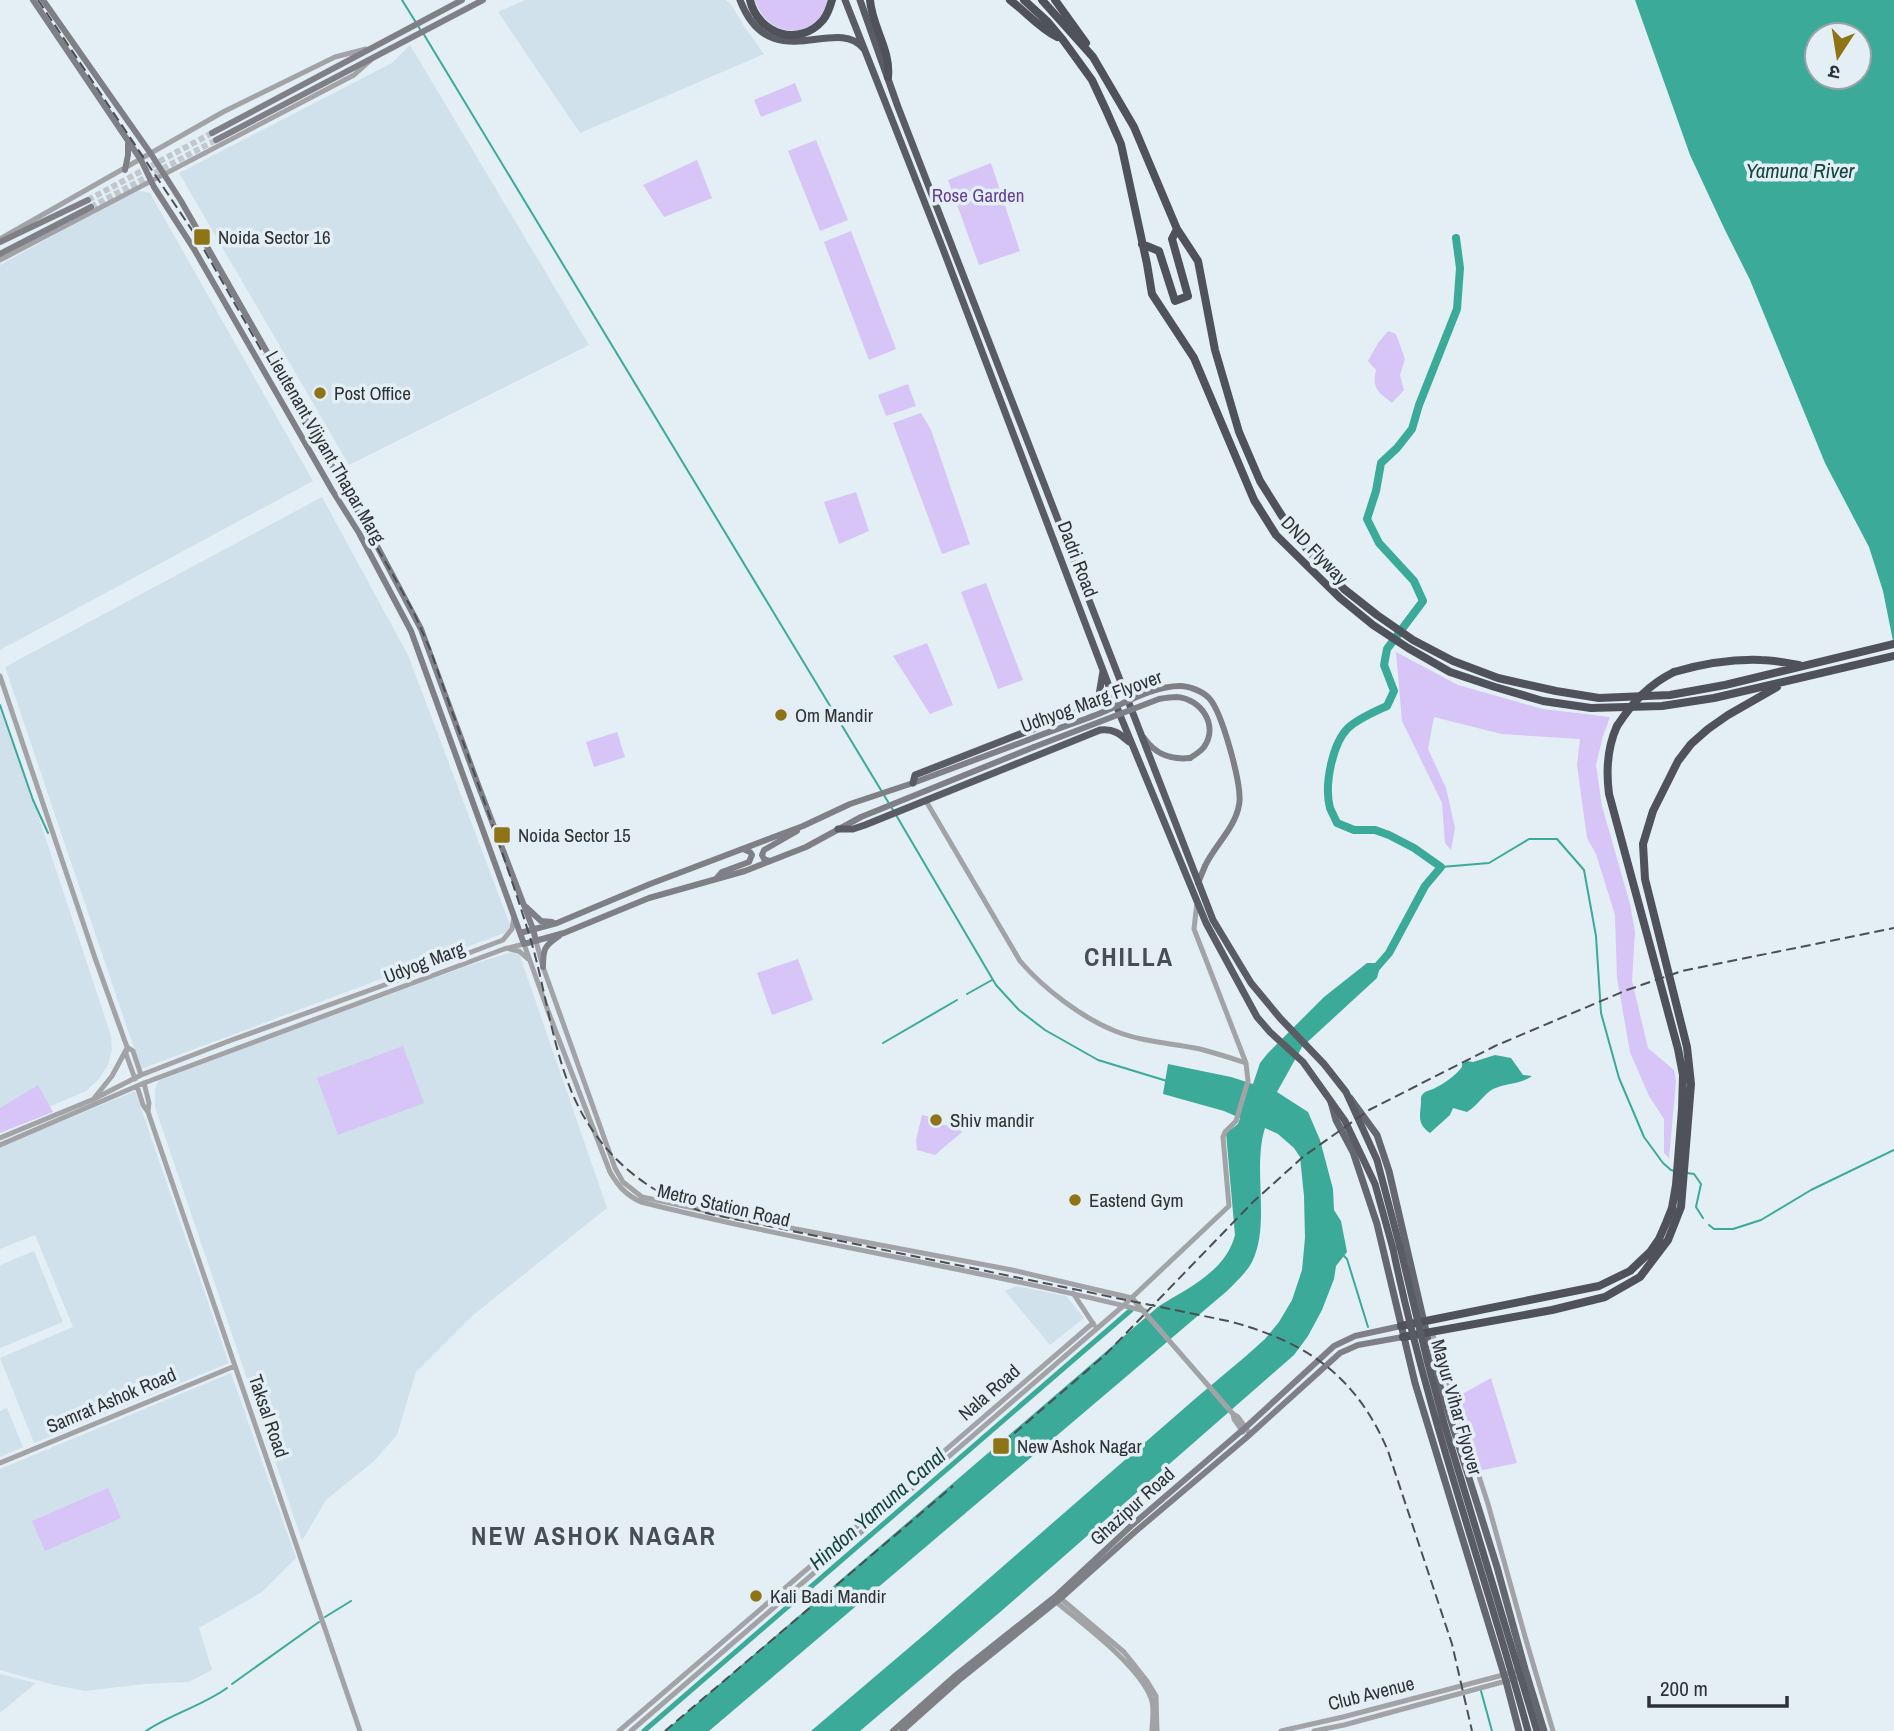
<svg xmlns="http://www.w3.org/2000/svg" width="1894" height="1731" font-family="'Archivo Narrow','Noto Sans Devanagari',sans-serif">
  <style>
    .built { fill: #d1e1ec }
    .green { fill: #d6c5f6 }
    .water { fill: #3baa99; fill-rule: evenodd }
    .lines { fill: none; stroke-linecap: round; stroke-linejoin: round }
    .stream { stroke: #3baa99; stroke-width: 2 }
    .canal { stroke: #3baa99; stroke-width: 5 }
    .river { stroke: #3baa99; stroke-width: 8 }
    .secondary-tunnel { stroke: #c0c8ce; stroke-width: 6; stroke-dasharray: 6 3; stroke-linecap: butt }
    .tertiary { stroke: #a2a3a7; stroke-width: 5 }
    .secondary { stroke: #7e8086; stroke-width: 6 }
    .primary { stroke: #64676e; stroke-width: 7 }
    .trunk { stroke: #5a5c64; stroke-width: 7 }
    .motorway { stroke: #4f525a; stroke-width: 8 }
    .rail { stroke: #4a4f52; stroke-width: 2; stroke-dasharray: 10 5; stroke-linecap: butt }
    .secondary-bridge { stroke: #7e8086; stroke-width: 6 }
    .trunk-bridge { stroke: #5a5c64; stroke-width: 7 }
    .motorway-bridge { stroke: #4f525a; stroke-width: 8 }
    .poi-dot { fill: #8f7317; stroke: #e4eef5; stroke-width: 2.5 }
    .labels { text-anchor: middle; dominant-baseline: central; stroke-width: 7; stroke-linejoin: round; paint-order: stroke }
    .park-label { font-size: 19px; fill: #633f92; stroke: #e4eef5 }
    .poi-label { font-size: 19px; fill: #2e3234; stroke: #e4eef5; text-anchor: start }
    .street-label { font-size: 19px; fill: #2e3234; stroke: #e4eef5 }
    .water-label { font-size: 21px; font-style: italic; fill: #15453d; stroke: #e4eef5 }
    .district-label { font-size: 26px; font-weight: bold; letter-spacing: 2px; fill: #474f55; stroke: #e4eef5 }
  </style>
  <rect width="100%" height="100%" fill="#e4eef5"/>
  <path class="built" d="M525 0H726L732 6 744 26 764 54 580 133 498 12Z
    M410 45 589 345 349 465 179 173 392 63Z
    M136 190 150 193 313 481 0 650V265Z
    M322 497 408 655 512 930 141 1069 5 667Z
    M0 708 33 800 111 1036 112 1050 108 1065 99 1079 86 1091 0 1128Z
    M518 950 607 1208 472 1316 416 1372 397 1435 374 1461 326 1500 302 1541 155 1107V1089L159 1080 464 967Z
    M135 1091 229 1363 34 1443 0 1358 73 1327 35 1235 0 1249V1147Z
    M34 1251 63 1322 0 1348V1265Z
    M1016 1286 1066 1296 1084 1318 1050 1345 1005 1291Z
    M231 1373 296 1558 262 1592 199 1628 212 1670 189 1682 144 1684 85 1691 54 1685 0 1670V1469Z
    M7 1408 23 1447 0 1457V1411Z
    M0 1674 36 1683 0 1713Z"/>
  <path class="green" d="M755 0H829C817 41 767 40 755 0Z
    M795 83 802 101 761 117 754 100Z
    M816 140 848 220 820 231 788 151Z
    M697 160 712 198 664 217 643 185Z
    M991 163 1020 251 979 265 948 180Z
    M851 231 896 349 869 360 824 242Z
    M1388 331 1396 334 1405 359 1400 375 1404 390 1392 403C1378 392 1372 389 1376 370L1368 361 1378 343Z
    M908 384 916 406 886 416 878 395Z
    M921 413 931 430 970 544 942 554 893 423Z
    M856 492 869 531 839 544 824 502Z
    M986 583 1023 680 998 689 961 592Z
    M927 643 953 705 930 714 893 656Z
    M1396 652 1458 685 1543 709 1610 717 1603 736 1596 765 1602 806 1630 904 1635 932 1632 981 1648 1048 1674 1070 1676 1082 1669 1158 1664 1153V1119L1649 1096 1630 1052 1617 978 1615 915 1596 854 1587 838 1577 765 1580 739 1502 734 1434 717 1428 749 1446 788 1455 828 1451 850 1445 843 1442 803 1402 721Z
    M617 732 625 757 594 767 586 742Z
    M798 959 813 1000 772 1015 757 973Z
    M403 1046 424 1103 338 1135 317 1078Z
    M38 1085 53 1112 0 1133V1108Z
    M922 1115 931 1117 929 1124 958 1126 962 1132 935 1155 917 1150 916 1140Z
    M1491 1378 1517 1463 1478 1471 1457 1397Z
    M108 1488 121 1518 45 1551 32 1521Z"/>
  <path class="water" d="M1635 0H1894V646L1883 591 1869 547 1825 463 1750 280 1724 228 1690 155ZM1817 35H1859V77H1817Z
    M1367 963H1381L1377 978 1302 1047 1277 1092 1308 1112 1320 1140 1333 1189 1334 1210 1341 1221 1347 1252 1336 1266 1334 1279 1322 1310 1308 1336 1294 1355 999 1613 860 1731H811L931 1629 1196 1398 1246 1356 1265 1339 1279 1322 1292 1300 1302 1270 1305 1238 1304 1196 1300 1157 1294 1148 1278 1134 1265 1128C1252 1169 1271 1224 1252 1262 1246 1273 1236 1282 1227 1291L709 1731H665L1159 1306C1188 1288 1226 1271 1235 1235L1226 1133 1238 1124 1240 1118 1224 1111 1163 1094 1168 1064 1231 1077 1253 1084 1260 1063 1268 1053 1324 997Z
    M1495 1055 1511 1058 1523 1075 1532 1076C1521 1084 1506 1083 1493 1089 1485 1093 1477 1106 1467 1112L1453 1108 1450 1115 1430 1133C1417 1124 1420 1116 1421 1103 1421 1099 1420 1096 1424 1093 1427 1090 1432 1090 1435 1088 1445 1083 1455 1076 1462 1067V1064L1467 1061 1473 1062Z"/>
  <g class="lines">
    <path class="stream" d="M402 0 420 29
      M423 33 893 810
      M0 705 33 800 48 833
      M896 815 996 985 1019 1010 1045 1030 1098 1060 1167 1081
      M1441 867 1489 863 1529 839H1557L1584 870 1596 936 1601 1013 1619 1078 1644 1137 1663 1163 1671 1170 1674 1171
      M967 994 992 980
      M883 1043 957 1000
      M1687 1173 1694 1174 1701 1184 1696 1207 1703 1218
      M1709 1225 1714 1229H1733L1761 1220 1811 1190 1894 1150
      M1344 1256 1347 1259 1368 1327
      M325 1617 351 1601
      M232 1684 319 1622
      M1481 1691 1492 1731
      M146 1731C171 1714 202 1706 227 1688"/>
    <path class="canal" d="M644 1731 1131 1310"/>
    <path class="river" d="M1376 968 1389 953 1425 886 1441 867 1414 848 1389 835 1375 830H1354L1337 823C1335 818 1332 813 1330 808 1324 786 1332 744 1348 728 1359 718 1374 712 1387 706L1394 691 1384 665 1387 649 1423 601 1414 581 1379 543 1367 519 1376 491 1381 463 1397 448 1412 429 1419 405 1457 309 1460 268 1456 238"/>
    <path class="secondary-tunnel" d="M88 200 212 133
      M91 207 216 140"/>
    <path class="tertiary" d="M0 239 223 112 335 57 366 49
      M0 260 354 75 371 60
      M0 676 95 958 127 1047 126 1054 135 1079
      M926 801 1020 961C1043 988 1082 1018 1115 1031 1142 1042 1171 1043 1200 1049 1215 1053 1231 1058 1246 1063
      M536 941 543 967 615 1168 623 1182 642 1197 754 1221 1012 1270 1132 1298 1233 1414 1238 1417 1250 1434
      M510 949 519 951 528 959
      M127 1047 133 1051 141 1075
      M144 1083 149 1103 148 1111
      M137 1086 143 1105 148 1112 360 1731
      M95 1097 112 1076 126 1050
      M0 1138 94 1099 141 1075 229 1041 387 984 503 940 512 929 514 917
      M0 1145 144 1083 504 949 524 944 548 1011 610 1172C618 1186 626 1195 641 1202 808 1244 978 1269 1145 1311
      M1073 1293 1094 1325
      M1432 1332 1488 1504 1526 1640 1553 1731
      M1233 1414 1234 1419 1243 1432
      M0 1463 235 1366
      M1059 1597 1124 1652 1147 1681 1156 1696 1157 1731
      M1054 1600C1082 1624 1138 1664 1151 1698 1155 1708 1152 1721 1152 1731
      M619 1731 1093 1323
      M631 1731 1123 1306 1229 1206 1223 1137 1225 1132 1236 1121 1248 1081 1246 1063 1194 929 1197 902
      M1281 1731 1343 1717 1522 1670
      M1314 1731 1344 1725 1517 1678"/>
    <path class="secondary" d="M33 0 141 160 154 187 194 249 332 490 359 533 411 631 524 944 564 933 649 898 745 871 806 847 861 817 1034 747
      M43 0 151 154 181 201 368 529 421 629 477 782 533 929 536 941
      M212 133 462 0
      M216 140 483 0
      M125 170 128 155V144
      M0 242 88 200
      M0 254 91 207
      M1144 738C1156 755 1171 760 1190 758
      M770 861 764 859 762 855 764 850 797 831
      M716 879 722 872 749 862 752 855 750 852 743 849
      M1198 883 1205 866
      M526 907 541 921 552 922
      M520 933 557 923 650 884 803 826 850 804 913 783 1028 740
      M543 967C543 949 544 946 559 936
      M893 1731 956 1675 1057 1595 1131 1526 1246 1427 1334 1346 1355 1336 1401 1326
      M902 1731 958 1681 1061 1598 1136 1531 1246 1438 1340 1353 1358 1345 1403 1337"/>
    <path class="primary" d="M1350 1098 1377 1135 1389 1171 1435 1370 1497 1567 1525 1669 1544 1731
      M1331 1102 1336 1120 1353 1152 1377 1224 1415 1383 1506 1681 1519 1731"/>
    <path class="trunk" d="M740 0C770 78 835 15 863 48
      M845 0 943 249 1120 715 1206 923 1257 1017 1270 1032 1303 1062 1345 1121 1375 1184 1393 1249
      M860 0 898 107 1213 920 1251 983 1280 1018 1324 1064 1346 1092 1377 1160 1400 1247
      M913 783 915 775 1092 706 1099 695 1103 671
      M838 829H853L865 825 1100 730C1113 728 1120 734 1129 742"/>
    <path class="motorway" d="M750 0C758 34 799 48 823 20 828 14 830 7 832 0
      M870 0C872 27 891 50 888 77
      M1010 0C1026 12 1039 28 1057 37
      M1024 0 1048 22 1063 40 1092 80 1106 110 1121 144 1147 264 1152 294 1194 358 1254 500 1276 535 1340 598 1373 625 1408 648 1450 672 1495 687 1543 701 1591 708 1662 706 1714 698 1894 656
      M1042 0 1093 57 1134 127 1177 229 1198 261 1215 350 1239 432 1260 481 1282 516 1307 549 1344 589 1377 615 1413 640 1453 661 1498 678 1556 691 1599 698 1670 695 1725 685 1894 644
      M1055 0 1086 43
      M1142 244 1159 251 1175 301 1188 296 1172 239 1177 229
      M1674 672C1702 664 1732 659 1761 660 1774 660 1787 663 1799 665
      M1401 1326 1599 1286 1630 1271 1650 1252 1659 1239 1666 1223 1672 1208 1676 1185 1682 1109 1683 1075 1678 1049 1609 794C1606 771 1607 748 1617 726
      M1403 1337 1552 1310 1605 1297 1640 1277 1668 1240 1681 1207 1691 1084 1687 1047 1645 879 1643 844 1653 811 1678 761 1691 744 1708 729 1728 715 1777 687"/>
    <path class="rail" d="M38 0 198 239 296 411 392 573 414 613 430 649C463 744 499 838 529 934 548 995 554 1072 589 1125 617 1169 660 1199 710 1214L1228 1321C1305 1341 1356 1375 1388 1451L1452 1644 1472 1731
      M1003 1443 1105 1355 1253 1202 1304 1156 1369 1110 1495 1046 1627 990 1682 971 1894 928
      M665 1731 953 1486"/>
    <path class="secondary-bridge" d="M1028 740C1053 730 1079 722 1103 712 1127 702 1154 686 1180 686 1189 686 1202 691 1209 698 1222 712 1243 787 1239 805 1235 828 1215 845 1205 866
      M1034 747 1159 699C1165 698 1171 697 1177 697 1201 699 1219 725 1204 747 1200 752 1195 755 1190 758"/>
    <path class="trunk-bridge" d="M1400 1247 1427 1360 1444 1423 1537 1731
      M1393 1249C1427 1413 1484 1570 1528 1731"/>
    <path class="motorway-bridge" d="M1617 726C1633 702 1648 685 1674 672"/>
  </g>
  <g class="poi-dot">
    <rect x="193" y="228" width="18" height="18" rx="3.5"/>
    <circle cx="320" cy="393" r="7"/>
    <circle cx="781" cy="715" r="7"/>
    <rect x="493" y="826" width="18" height="18" rx="3.5"/>
    <circle cx="936" cy="1120" r="7"/>
    <circle cx="1075" cy="1200" r="7"/>
    <rect x="992" y="1437" width="18" height="18" rx="3.5"/>
    <circle cx="756" cy="1596" r="7"/>
  </g>
  <g class="labels">
    <g class="park-label">
      <text x="978" y="195">Rose Garden</text>
    </g>
    <g class="poi-label">
      <text x="218" y="237">Noida Sector 16</text>
      <text x="334" y="393">Post Office</text>
      <text x="795" y="715">Om Mandir</text>
      <text x="518" y="835">Noida Sector 15</text>
      <text x="950" y="1120">Shiv mandir</text>
      <text x="1089" y="1200">Eastend Gym</text>
      <text x="1017" y="1446">New Ashok Nagar</text>
      <text x="770" y="1596">Kali Badi Mandir</text>
    </g>
    <g class="street-label">
      <text transform="translate(326 447) rotate(60)">Lieutenant Vijyant Thapar Marg</text>
      <text transform="translate(1315 550) rotate(46)">DND Flyway</text>
      <text transform="translate(1078 559) rotate(69)">Dadri Road</text>
      <text transform="translate(1091 701) rotate(-20)">Udhyog Marg Flyover</text>
      <text transform="translate(424 962) rotate(-21)">Udyog Marg</text>
      <text transform="translate(724 1205) rotate(13)">Metro Station Road</text>
      <text transform="translate(989 1392) rotate(-41)">Nala Road</text>
      <text transform="translate(111 1400) rotate(-23)">Samrat Ashok Road</text>
      <text transform="translate(1457 1407) rotate(74)">Mayur Vihar Flyover</text>
      <text transform="translate(269 1416) rotate(71)">Taksal Road</text>
      <text transform="translate(1132 1506) rotate(-42)">Ghazipur Road</text>
      <text transform="translate(1371 1693) rotate(-14)">Club Avenue</text>
    </g>
    <g class="water-label">
      <text x="1800" y="170">Yamuna River</text>
      <text transform="translate(877 1509) rotate(-41)">Hindon Yamuna Canal</text>
    </g>
    <g class="district-label">
      <text x="1129" y="956">CHILLA</text>
      <text x="594" y="1535">NEW ASHOK NAGAR</text>
    </g>
  </g>
  <g transform="translate(1838 56) rotate(192)"><circle r="33" fill="#e4eef5" stroke="#9ba3a8" stroke-width="2"/>
  <path d="M0-5L12 26L0 18L-12 26Z" fill="#8f7317"/>
  <text y="-10" font-size="19" font-weight="bold" text-anchor="middle" fill="#2e3234">उ</text>
  </g>
  <path d="M1649 1696v10h138v-10" fill="none" stroke="#2e3234" stroke-width="3.5"/>
  <text x="1660" y="1696" font-size="21" fill="#2e3234" stroke="#e4eef5" stroke-width="5" paint-order="stroke">200 m</text>
</svg>
